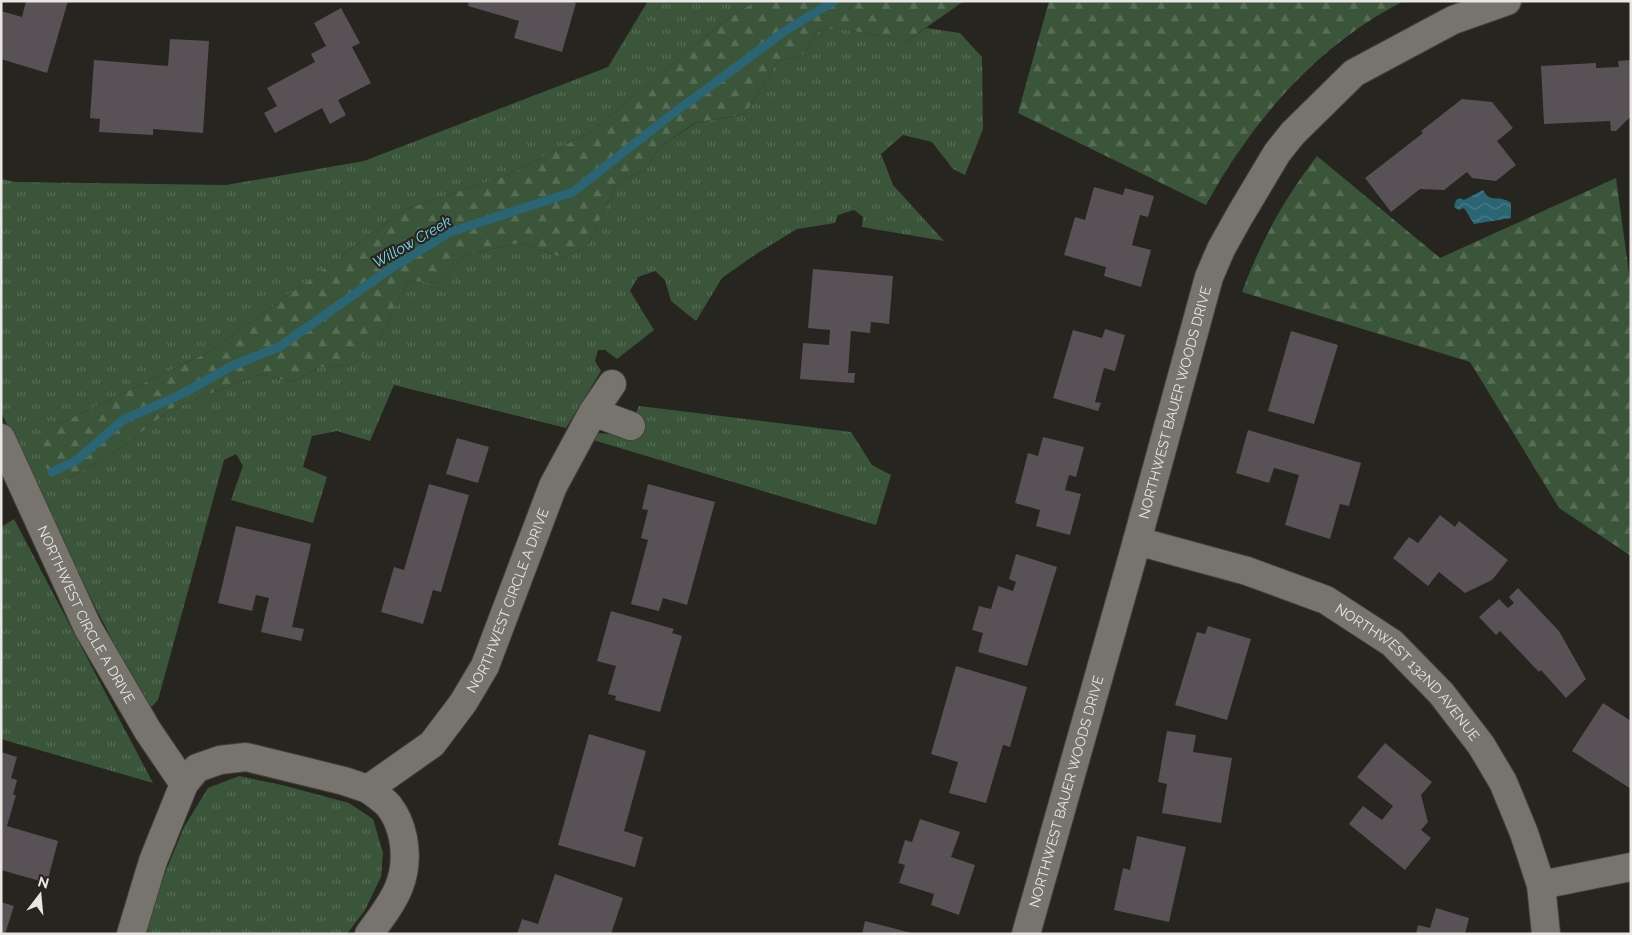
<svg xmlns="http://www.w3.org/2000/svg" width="1632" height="935" font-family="Raleway,sans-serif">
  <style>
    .grass { fill: url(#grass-tufts) }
    .forest { fill: url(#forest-firs) }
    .water { fill: url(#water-waves) }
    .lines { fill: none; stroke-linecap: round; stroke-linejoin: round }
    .stream { stroke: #2b6574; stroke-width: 9 }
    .building { fill: #585156 }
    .minor-casing { stroke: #44423d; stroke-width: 30 }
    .minor { stroke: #77746d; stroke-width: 28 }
    .labels { text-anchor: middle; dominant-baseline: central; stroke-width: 4.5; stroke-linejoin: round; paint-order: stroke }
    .street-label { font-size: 14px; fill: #e8e7e3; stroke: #27251f }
    .water-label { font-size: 15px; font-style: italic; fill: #7edaf2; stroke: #27251f }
  </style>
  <defs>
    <pattern id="grass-tufts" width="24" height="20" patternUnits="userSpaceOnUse" patternTransform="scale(1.25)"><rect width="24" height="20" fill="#3b553a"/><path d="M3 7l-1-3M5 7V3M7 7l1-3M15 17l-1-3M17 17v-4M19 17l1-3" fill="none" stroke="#576d56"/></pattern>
    <pattern id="forest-firs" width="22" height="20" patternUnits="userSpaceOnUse" patternTransform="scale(1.25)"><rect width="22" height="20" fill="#3b553a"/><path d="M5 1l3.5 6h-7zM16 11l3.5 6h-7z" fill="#576d56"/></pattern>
    <pattern id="water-waves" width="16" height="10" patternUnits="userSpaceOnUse" patternTransform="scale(1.25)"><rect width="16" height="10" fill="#2b6574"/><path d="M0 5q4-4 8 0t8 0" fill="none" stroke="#4a7b88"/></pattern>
  </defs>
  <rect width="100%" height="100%" fill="#27251f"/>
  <path class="grass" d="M648 1H756L726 20 592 131 508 175 406 209 211 351 59 424 70 477 115 452 173 408 261 374 291 382 318 368 354 364 381 336 408 281 439 283 466 255 519 243 564 258 588 244 618 181 644 171 660 147 695 123 745 114 777 62 803 55 817 32 838 28 907 41 926 28 960 33 982 57 983 129 965 175 953 169 932 142 903 135 881 154 893 185 944 241 862 227 863 217 854 210 838 215 835 223 797 229 756 254 722 278 696 321 671 301 665 280 655 271 638 277 630 291 654 330 617 359 605 350H598L595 361 601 371 566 428 394 385 370 441 337 431 312 436 303 467 327 477 313 523 231 500 243 466 236 454 224 460 158 700 151 707 124 663 79 575 1 412V179L16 182 226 185 364 161 608 67Z
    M639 406 851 432 872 465 891 475 876 525 593 440 596 433 626 435Z
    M14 519 153 783 1 739V527Z
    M239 776 282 785 349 803 373 819 383 853 381 877 365 910 347 934H147L152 905 184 827 208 788Z"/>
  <path class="forest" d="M756 1H964L907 41 838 28 817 32 803 55 777 62 745 114 694 123 660 147 644 171 618 181 588 244 564 258 519 243 466 255 439 283 408 281 381 336 354 364 318 368 291 382 261 374 173 408 115 452 70 477H55L40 460V441L59 424 211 351 406 209 508 175 592 131 726 20Z
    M1049 1H1404C1317 45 1252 121 1206 205L1018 113Z
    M1317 156 1440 258 1616 178 1631 288V556L1559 508 1470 362 1242 292C1261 241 1284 199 1317 156Z"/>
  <path class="water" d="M1483 190C1490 204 1500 194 1511 203V218L1474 224 1464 208 1459 210 1454 207 1456 200 1460 198 1464 200Z"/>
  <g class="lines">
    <path class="stream" d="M52 472 77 460 123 420 180 395 232 366 279 347 393 267 450 232 573 192 667 118 785 31 834 1"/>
  </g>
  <path class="building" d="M26 1H68L47 73 1 59V11L22 17Z
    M469 1H570L576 3 562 52 514 38 519 21 468 6Z
    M341 8 360 43 352 47 371 83 338 100 346 115 330 124 322 108 275 133 264 113 277 106 267 88 315 62 311 54 326 46 314 23Z
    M170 39 209 41 203 133 153 129V135L99 132 100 119 90 118 94 60 168 66Z
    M1631 60V116L1616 131H1611L1610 121 1544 124 1541 66 1596 63V68L1619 67 1618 61Z
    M1462 99 1492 102 1513 128 1497 141 1516 165 1496 181 1472 178 1467 172 1444 190 1420 189 1391 212 1365 178 1423 133 1421 131Z
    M1094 187 1123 195 1125 188 1154 196 1148 217 1140 215 1132 245 1151 250 1141 287 1104 276 1106 267 1064 255 1075 217 1085 220Z
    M813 269 893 276 889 324 871 322 870 333 851 331 848 373H855L854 383 800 379 803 343 829 345 830 330 808 328Z
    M1105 329 1125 335 1115 371 1104 368 1095 402 1101 403 1098 411 1053 398 1073 330 1102 338Z
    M1291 331 1338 345 1314 424 1268 411Z
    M1248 430 1361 463 1349 506 1340 504 1330 539 1285 525 1299 475 1274 468 1269 483 1236 473Z
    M1043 437 1084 447 1076 477 1069 475 1065 490 1081 494 1070 535 1036 526 1040 510 1015 503 1028 453 1038 456Z
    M457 438 489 447 478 483 446 474Z
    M429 484 469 495 441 592 433 590 423 624 381 612 394 567 404 570Z
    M648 484 715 502 687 605 663 598 659 611 631 604 648 540 641 538 648 510 642 509Z
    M1440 515 1455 527 1459 521 1508 560 1492 580 1465 593 1439 572 1428 586 1393 558 1409 537 1418 543Z
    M236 526 311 544 292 627 304 629 301 641 261 632 269 598 256 595 252 611 218 603Z
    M1016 554 1057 567 1027 666 978 652 983 633 972 630 979 606 991 609 998 586 1013 591 1016 582 1009 579Z
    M1518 588 1559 631 1586 679 1566 698 1541 670 1539 672 1500 631 1496 635 1479 617 1499 599 1508 608 1514 603 1509 597Z
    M611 611 674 629 672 633 682 636 660 712 615 700 616 696 608 694 616 666 597 661Z
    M1208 626 1251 639 1227 720 1175 705 1197 632 1205 634Z
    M956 666 1027 687 1010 747 1003 745 986 803 949 793 958 762 931 754Z
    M1603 703 1631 721V789L1572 751Z
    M1167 731 1196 735 1193 752 1232 758 1221 823 1162 813 1167 784 1158 782Z
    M589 734 646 751 624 831 643 837 635 867 558 845Z
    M1385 743 1432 782 1421 795 1428 822 1421 830 1431 838 1405 870 1349 824 1363 806 1382 820 1393 806 1357 777Z
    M1 752 17 757 11 778 17 780 13 795H16L7 826 58 841 47 883 1 870Z
    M920 819 960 832 951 857 975 865 959 915 931 905 934 894 899 883 905 865 898 863 905 840 912 842Z
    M1137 836 1186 847 1169 922 1114 910 1123 868 1130 870Z
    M555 874 623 898 611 934H517L522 919 538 924Z
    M1 902 14 906 5 934H1Z
    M1436 908 1469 918 1465 934H1416L1418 925 1430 928Z
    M865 921 912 933V934H862Z"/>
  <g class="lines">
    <g class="minor-casing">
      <g id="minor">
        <path d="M593 412 631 426"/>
        <path id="s1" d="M1 438 88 628 148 731 184 784"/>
        <path id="s2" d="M1137 541 1247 571 1326 600 1392 643 1441 693 1481 745 1503 782 1524 833 1541 885 1546 934"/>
        <path d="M1541 885 1631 867"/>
        <path d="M131 934 153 861 184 784 197 768 220 760 246 757 344 781 368 789"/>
        <path id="s3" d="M369 934C392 903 411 880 403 838 401 828 396 815 389 806 384 800 375 794 368 789L432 744 463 703 485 666 553 486 593 412 612 384"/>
        <path id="s4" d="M1026 934 1137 541 1209 277 1221 249 1240 215 1277 153 1293 133 1354 73 1453 20 1507 1"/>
      </g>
    </g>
    <use href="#minor" class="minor"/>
  </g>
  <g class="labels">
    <g class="street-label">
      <text stroke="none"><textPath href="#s4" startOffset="552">NORTHWEST BAUER WOODS DRIVE</textPath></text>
      <text stroke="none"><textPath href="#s3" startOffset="410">NORTHWEST CIRCLE A DRIVE</textPath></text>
      <text stroke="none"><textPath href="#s1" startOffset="196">NORTHWEST CIRCLE A DRIVE</textPath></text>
      <text stroke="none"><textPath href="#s2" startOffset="308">NORTHWEST 132ND AVENUE</textPath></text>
      <text stroke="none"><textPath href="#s4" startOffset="148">NORTHWEST BAUER WOODS DRIVE</textPath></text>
    </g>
    <g class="water-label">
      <text transform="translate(412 242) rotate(-30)">Willow Creek</text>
    </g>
  </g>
  <rect width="1632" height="935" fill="none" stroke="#e8e7e3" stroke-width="5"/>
  <g transform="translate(40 895) rotate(16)" stroke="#27251f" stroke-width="4" paint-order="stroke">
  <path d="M0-4L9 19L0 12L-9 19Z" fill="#e8e7e3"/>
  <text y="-8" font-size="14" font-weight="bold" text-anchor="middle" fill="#e8e7e3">N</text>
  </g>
</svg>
